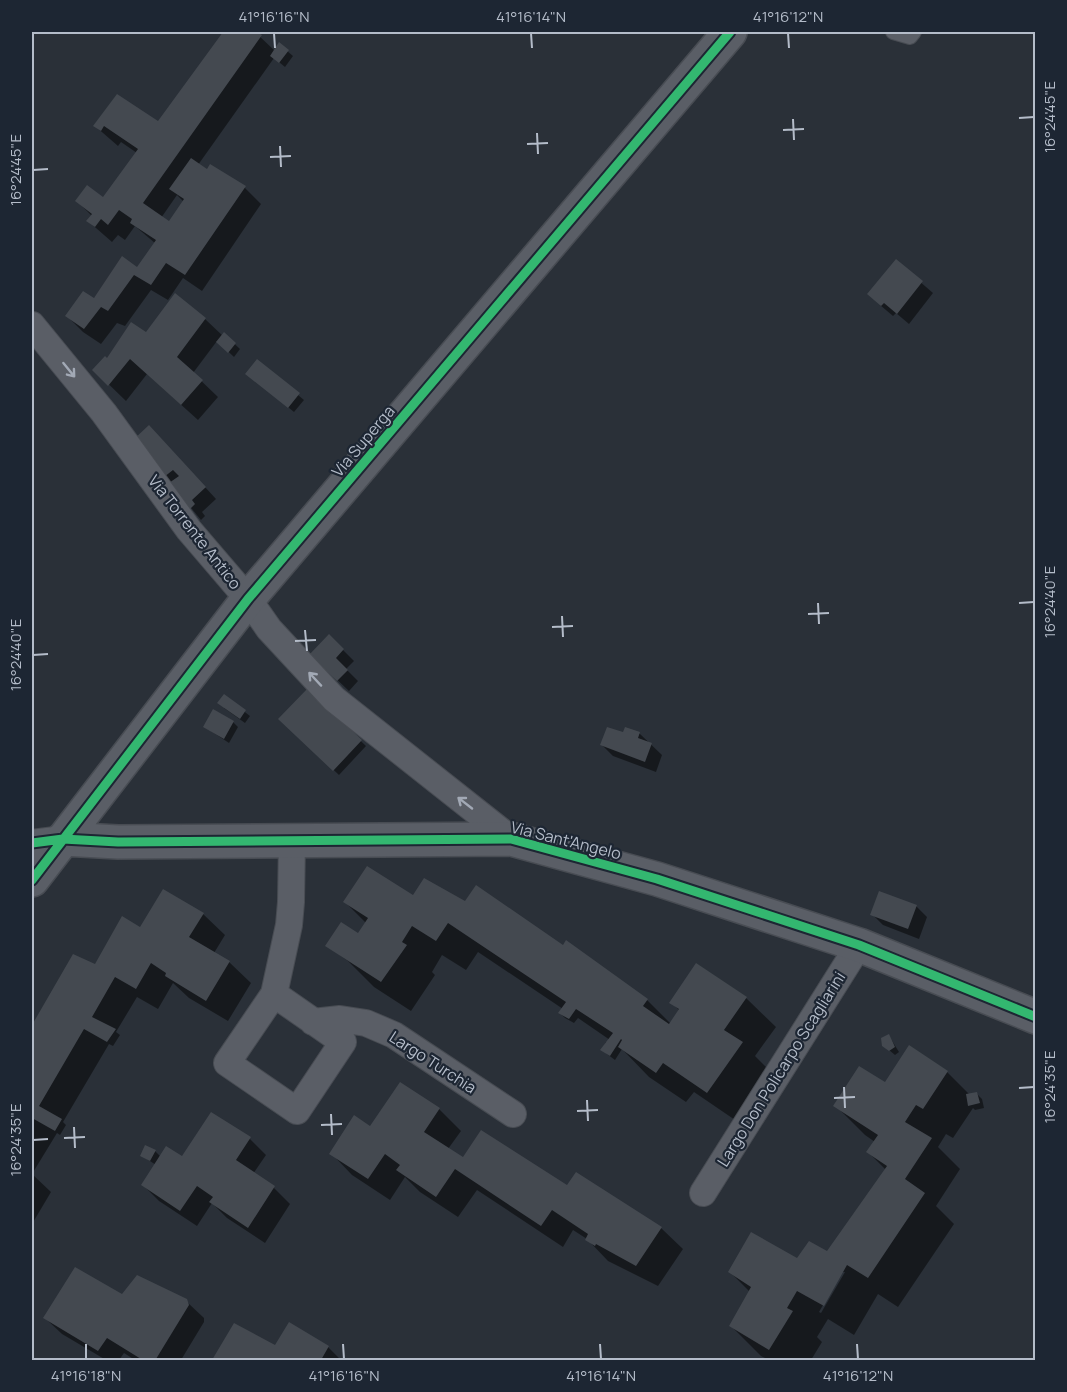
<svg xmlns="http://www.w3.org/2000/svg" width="1067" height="1392" font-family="Manrope,sans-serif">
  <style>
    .shadow { fill: #0007; fill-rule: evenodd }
    .building { fill: #444950 }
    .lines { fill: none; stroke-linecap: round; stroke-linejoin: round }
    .service-casing { stroke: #484c53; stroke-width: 16 }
    .minor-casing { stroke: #484c53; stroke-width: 28 }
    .tertiary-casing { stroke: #484c53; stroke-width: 36 }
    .service { stroke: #5a5e66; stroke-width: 14 }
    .minor { stroke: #5a5e66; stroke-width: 26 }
    .tertiary { stroke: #5a5e66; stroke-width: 33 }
    .cycleway-casing { stroke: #1d2633; stroke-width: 13 }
    .cycleway { stroke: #33b770; stroke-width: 9 }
    .oneway { stroke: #a2a9b5 }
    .ticks { fill: none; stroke: #b4bcc9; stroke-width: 2 }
    .labels { text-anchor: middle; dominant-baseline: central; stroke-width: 4.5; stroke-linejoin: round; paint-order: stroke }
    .street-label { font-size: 16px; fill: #b4bcc9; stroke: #1d2633 }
    .neatline { fill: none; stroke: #b4bcc9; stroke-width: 2 }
    .ticks-label { font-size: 15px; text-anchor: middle; fill: #b4bcc9 }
  </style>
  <rect width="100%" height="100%" fill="#2a3038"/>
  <path class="shadow" d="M225 32H255L275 51 280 45 293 56 285 67 274 58 198 165 245 188 261 204 202 291 183 278 168 300 151 290 125 326 117 323 101 344 83 332 67 316 138 269 156 244 135 226 125 240 118 235 112 242 88 221 92 216 77 201 104 199 137 153 121 142 118 146 95 126 158 123ZM177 195 184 202 169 224 161 218Z
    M896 261 933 293 909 324 896 313 893 316 880 305Z
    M205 319 223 336 224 334 240 349 234 357 217 341 193 373 218 397 198 420 147 374 126 401 94 370 147 334Z
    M257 361 304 400 294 412 252 378Z
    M160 438 216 499 202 512 205 516 201 520 165 476Z
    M329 636 354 661 346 669 358 681 349 691 311 655Z
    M308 690 366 746 339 775 280 719Z
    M224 696 250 716 245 723 224 708Z
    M233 722 238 727 229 743 205 727Z
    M626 729 640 734 662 755 656 772 613 756 602 745 624 734Z
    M414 897 465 903 564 947 567 942 647 1000 671 1024 679 1010 671 1002 746 998 776 1027 755 1056 772 1073 738 1122 694 1092 686 1102 649 1077 622 1049 615 1060 607 1054 602 1049 606 1042 608 1043 610 1040 578 1018 574 1023 565 1018 560 1013 563 1009 478 952 466 970 442 955 432 972 435 975 411 1011 374 987 348 961 327 946 358 935 366 923 345 902Z
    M916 906 927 917 919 939 883 925 872 914Z
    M203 914 225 935 214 953 229 962 251 983 228 1021 189 998 173 983 158 1009 137 997 116 1032 120 1035 113 1046 109 1044 63 1122 66 1125 60 1135 57 1133 32 1174 51 1192 32 1224V1028L74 956 95 966 141 929Z
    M889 1036 899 1052 895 1055 883 1045Z
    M947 1072 970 1095 977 1094 982 1099 984 1108 975 1110 973 1108 953 1138 946 1134 938 1147 960 1169 936 1206 954 1224 898 1307 878 1294 854 1335 828 1319 817 1337 822 1342 811 1360H769L761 1356 731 1326 750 1292 730 1272 827 1253 886 1170 868 1152 875 1142 865 1135 835 1105 885 1084ZM842 1272H845L821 1313 819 1312Z
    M400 1084 439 1109 461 1131 448 1149 463 1159 567 1187 661 1228 683 1249 658 1286 608 1261 587 1239 573 1230 563 1247 477 1190 458 1217 420 1192 405 1177 390 1200 352 1175 331 1153 371 1128Z
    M250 1139 266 1155 253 1174 274 1188 290 1204 265 1243 227 1218 212 1203 197 1226 159 1201 143 1185 156 1165 141 1155 155 1151 161 1157 182 1159Z
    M123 1296 187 1302 204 1318V1322L181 1360H135L124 1353 119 1360H106L62 1334 45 1318Z
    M235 1325 276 1347H328L341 1360H214Z"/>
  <path class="building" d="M223 32H257L262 35 143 203 169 221 184 199 169 189 191 158 207 169 210 164 246 186 185 275 166 263 151 285 134 275 108 311 101 307 84 329 65 316 83 291 94 298 122 256 137 267 156 240 130 223 132 219 119 210 108 225 101 219 95 227 86 221 92 214 75 201 87 185 103 197 138 149 104 126 101 131 93 126 117 94 158 121Z
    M279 42 289 50 279 63 270 56Z
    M896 259 923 281 897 314 884 303 881 306 867 294Z
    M175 293 206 318 177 357 203 380 181 405 130 359 108 386 92 370 105 356 107 358 131 322 146 332Z
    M224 332 236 343 228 353 216 342Z
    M257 359 300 393 288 408 245 374Z
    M149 425 206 487 192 500 195 504 189 510 169 483 179 476 173 470 164 477 133 440Z
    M329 634 344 649 336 658 348 670 337 681 309 655Z
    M308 688 362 740 333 771 278 719Z
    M224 694 246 710 240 719 217 703Z
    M213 709 234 721 224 739 203 727Z
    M607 727 623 732 625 727 640 732 638 738 652 743 645 762 600 745Z
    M367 866 413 895 424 878 465 901 476 885 563 945 566 940 648 999 643 1006 669 1024 679 1009 669 1003 696 963 747 997 724 1030 743 1042 707 1093 663 1063 656 1073 618 1047 622 1040 621 1039 610 1056 600 1050 613 1033 576 1009 569 1019 558 1013 566 1002 448 923 436 941 412 926 402 942 407 945 381 982 325 946 341 922 358 933 368 918 343 902Z
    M163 889 204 913 189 937 230 961 206 1001 165 976 166 973 151 963 136 989 115 977 92 1017 116 1029 107 1042 84 1029 39 1106 62 1119 55 1131 32 1118V1025L73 954 95 964 122 916 140 927Z
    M879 891 917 905 908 929 870 915Z
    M889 1034 895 1047 889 1051 882 1046 881 1038Z
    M909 1045 948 1071 923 1109 916 1105 905 1122 932 1138 905 1179 925 1193 868 1278 847 1265 824 1306 797 1291 787 1308 793 1311 769 1350 729 1326 751 1287 728 1272 751 1232 797 1258 809 1241 827 1251 887 1166 866 1152 878 1135 833 1106 859 1066 885 1082Z
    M400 1082 440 1108 424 1132 463 1157 481 1130 567 1185 576 1172 662 1227 636 1266 596 1244 595 1246 585 1240 588 1234 552 1210 541 1226 455 1169 436 1197 396 1170 400 1165 385 1154 368 1179 329 1154 354 1115 370 1126Z
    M977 1092 980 1103 968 1106 966 1094Z
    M211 1112 251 1137 236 1160 275 1186 248 1228 209 1202 213 1197 197 1186 180 1211 141 1185 166 1146 182 1156Z
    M145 1145 156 1150 150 1161 140 1156Z
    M75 1267 122 1294 137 1275 187 1299 189 1305 156 1359 150 1360 141 1359 107 1338 98 1351 43 1318Z
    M289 1322 329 1346 321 1360H212L234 1323 275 1345Z"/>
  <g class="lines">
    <g class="service-casing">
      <path id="service" d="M893 32 910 37 914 32"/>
    </g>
    <g class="minor-casing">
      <path id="minor" d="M32 325 104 413 189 530 248 599 269 629 334 699 511 839
        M32 843 63 839
        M274 994 343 1042 297 1111 227 1063Z
        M274 994 289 925 291 902 292 841
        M313 1022 340 1019 366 1023 394 1035 513 1114
        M703 1193 859 945"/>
    </g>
    <g class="tertiary-casing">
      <path id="tertiary" d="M63 839 118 842 511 839 657 879 859 945 1036 1017
        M32 880 248 599 730 32"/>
    </g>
    <use href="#service" class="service"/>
    <use href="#minor" class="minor"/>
    <use href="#tertiary" class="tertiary"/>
    <g class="cycleway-casing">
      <path id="cycleway" d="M32 843 63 839 118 842 511 839 657 879 859 945 1036 1017
        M32 880 248 599 730 32"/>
    </g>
    <use href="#cycleway" class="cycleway"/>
  </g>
  <defs><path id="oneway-shaft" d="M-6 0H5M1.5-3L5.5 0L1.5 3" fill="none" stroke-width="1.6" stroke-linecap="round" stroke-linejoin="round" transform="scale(1.5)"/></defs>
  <g class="oneway">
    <use href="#oneway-shaft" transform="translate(69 370) rotate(51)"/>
    <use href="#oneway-shaft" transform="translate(315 679) rotate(-133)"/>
    <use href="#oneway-shaft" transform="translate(465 803) rotate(-142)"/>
  </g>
  <path class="ticks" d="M274 33 275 48M531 33 532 48M788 33 789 48M1019 118 1034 117M793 119 794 140M783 130 804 129M537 133 538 154M527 144 548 143M280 146 281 167M270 157 291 156M33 170 48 169M818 603 819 624M1019 603 1034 602M808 614 829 613M562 616 563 637M552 627 573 626M305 630 307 651M295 641 316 640M33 655 48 654M844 1087 845 1108M1019 1088 1034 1087M834 1098 855 1097M587 1100 588 1121M577 1111 598 1110M331 1114 332 1135M321 1125 342 1124M74 1127 75 1148M64 1138 85 1137M33 1140 48 1139M86 1344V1359M343 1344 344 1359M600 1344 601 1359M857 1344 858 1359"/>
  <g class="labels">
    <g class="street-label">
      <text transform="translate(363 441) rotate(-50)">Via Superga</text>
      <text transform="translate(195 532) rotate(52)">Via Torrente Antico</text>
      <text transform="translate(566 840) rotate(14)">Via Sant'Angelo</text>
      <text transform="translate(433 1062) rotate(33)">Largo Turchia</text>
      <text transform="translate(781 1069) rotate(-58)">Largo Don Policarpo Scagliarini</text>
    </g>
  </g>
  <rect width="1067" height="1392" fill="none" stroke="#1d2633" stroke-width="66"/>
  <rect x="33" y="33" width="1001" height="1326" class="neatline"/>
  <g class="ticks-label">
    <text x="274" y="22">41°16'16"N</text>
    <text x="531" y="22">41°16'14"N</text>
    <text x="788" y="22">41°16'12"N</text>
    <text transform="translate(1050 117) rotate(-90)" y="5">16°24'45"E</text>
    <text transform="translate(16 170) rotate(-90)" y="5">16°24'45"E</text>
    <text transform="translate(1050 602) rotate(-90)" y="5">16°24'40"E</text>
    <text transform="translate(16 655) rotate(-90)" y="5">16°24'40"E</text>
    <text transform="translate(1050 1087) rotate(-90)" y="5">16°24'35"E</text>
    <text transform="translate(16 1140) rotate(-90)" y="5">16°24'35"E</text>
    <text x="86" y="1381">41°16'18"N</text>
    <text x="344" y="1381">41°16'16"N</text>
    <text x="601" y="1381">41°16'14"N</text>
    <text x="858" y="1381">41°16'12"N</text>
  </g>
</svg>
